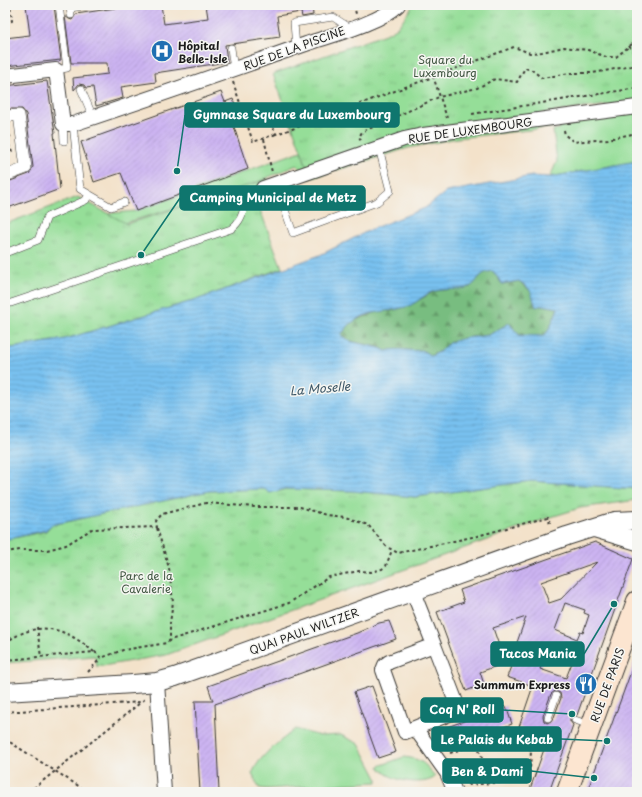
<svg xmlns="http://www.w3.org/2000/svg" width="642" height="797" font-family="'Playpen Sans',sans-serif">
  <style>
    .grass { fill: #95de98; stroke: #587d5a }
    .forest { fill: url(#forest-firs); stroke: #4a6c4e }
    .park { fill: url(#park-tufts); stroke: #587d5a }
    .water { fill: url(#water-rules); stroke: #4a6e86; fill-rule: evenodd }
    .building { fill: url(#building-hatch); fill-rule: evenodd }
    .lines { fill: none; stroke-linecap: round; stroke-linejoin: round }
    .service-casing { stroke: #3c3a36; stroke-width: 8 }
    .pedestrian-casing { stroke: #3c3a36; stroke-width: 12 }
    .minor-casing { stroke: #3c3a36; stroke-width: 16 }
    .tertiary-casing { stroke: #3c3a36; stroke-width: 20 }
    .secondary-casing { stroke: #3c3a36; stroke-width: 22 }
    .path { stroke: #3c3a36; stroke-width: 2; stroke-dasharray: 3 3; stroke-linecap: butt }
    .service { stroke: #fff; stroke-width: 7 }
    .pedestrian { stroke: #fff; stroke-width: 11 }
    .minor { stroke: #fff; stroke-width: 14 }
    .tertiary { stroke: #fff; stroke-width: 18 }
    .secondary { stroke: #fce5d0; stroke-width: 20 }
    .labels { text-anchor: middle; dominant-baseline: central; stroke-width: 3; stroke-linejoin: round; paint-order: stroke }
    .poi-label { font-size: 11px; font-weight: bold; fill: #1c1c1c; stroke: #f6f6f2; text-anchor: start }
    .street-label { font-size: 11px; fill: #1c1c1c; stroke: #f6f6f2 }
    .park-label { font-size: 11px; fill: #405641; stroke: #f6f6f2 }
    .water-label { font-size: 12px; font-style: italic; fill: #3c5666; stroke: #f6f6f2 }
    .leader { fill: none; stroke: #0f766e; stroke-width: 1.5 }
    .callout-dot { fill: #0f766e; stroke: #f6f6f2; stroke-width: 1.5 }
    .callout { fill: #0f766e; stroke: #0f766e; stroke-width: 1.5 }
    .callout-label { font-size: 12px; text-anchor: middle; font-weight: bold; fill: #fff }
  </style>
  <defs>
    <pattern id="forest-firs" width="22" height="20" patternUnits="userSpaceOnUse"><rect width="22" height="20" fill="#78bd80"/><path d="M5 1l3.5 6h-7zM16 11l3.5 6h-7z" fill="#629968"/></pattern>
    <pattern id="park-tufts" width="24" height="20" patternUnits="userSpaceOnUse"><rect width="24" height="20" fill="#95de98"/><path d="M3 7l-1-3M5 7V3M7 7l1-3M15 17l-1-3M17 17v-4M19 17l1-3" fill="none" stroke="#80be82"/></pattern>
    <pattern id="water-rules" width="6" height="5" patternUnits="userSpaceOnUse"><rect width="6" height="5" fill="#78c1f0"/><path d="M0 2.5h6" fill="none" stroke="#67a5cd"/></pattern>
    <pattern id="building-hatch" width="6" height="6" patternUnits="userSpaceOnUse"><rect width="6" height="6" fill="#ccb4f2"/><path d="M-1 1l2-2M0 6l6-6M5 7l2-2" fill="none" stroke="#af9acf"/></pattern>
  </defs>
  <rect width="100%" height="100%" fill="#f6f6f2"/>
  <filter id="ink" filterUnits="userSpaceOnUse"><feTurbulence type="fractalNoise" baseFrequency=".025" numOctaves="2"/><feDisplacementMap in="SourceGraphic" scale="8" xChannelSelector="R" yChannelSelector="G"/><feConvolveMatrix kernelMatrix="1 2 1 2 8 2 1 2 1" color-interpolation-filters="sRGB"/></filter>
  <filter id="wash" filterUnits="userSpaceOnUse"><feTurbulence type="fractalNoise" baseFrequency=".012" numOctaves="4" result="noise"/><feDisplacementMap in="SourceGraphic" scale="16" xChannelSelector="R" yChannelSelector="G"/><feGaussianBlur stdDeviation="0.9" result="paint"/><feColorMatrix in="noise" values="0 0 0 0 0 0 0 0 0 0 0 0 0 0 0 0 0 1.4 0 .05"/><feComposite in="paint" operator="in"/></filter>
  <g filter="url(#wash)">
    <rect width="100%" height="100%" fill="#f3e2ca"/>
    <path class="grass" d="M637 109V161L550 177 557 161 553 130 559 129 562 121Z
      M558 118 556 127 457 138 408 148 308 179 297 165 248 186 5 259 101 214 136 211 301 151 308 169 396 136Z
      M295 729 320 736 341 735 359 744 377 778V782L266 789 259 788 252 774C259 755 280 742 295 729Z
      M404 757C422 759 425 763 435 777 424 787 386 781 379 766Z"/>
    <path class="forest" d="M493 271 502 284 519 281 533 293 534 300 543 305 558 308 550 328 544 336 519 335 509 323 489 335 465 338 450 342 439 352 431 356 422 350C409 352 399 347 386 351 373 342 352 346 341 335L351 322 382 310 391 311 410 305 435 291 470 287 484 272Z"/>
    <path class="park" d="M413 5H637V101L423 129 308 169 273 74 388 33 398 27Z
      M268 179 272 193 256 199 282 268 199 299 65 339 5 349V224L78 197 127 224Z
      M531 481 637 489V500L580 508 551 517 166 655 97 667 95 656 5 663V540L46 531 51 525 209 491 264 489 277 492 285 489 353 491 415 497Z"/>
    <path class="water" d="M637 161V489L531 481 415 497 353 491 285 489 270 493 264 489 209 491 51 525 46 530 5 540V349L65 339 199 299 320 255 374 228 425 208 446 192 532 176 550 177ZM493 271 502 284 519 281C534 291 530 292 536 307L543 305 558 308 550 328 544 336 519 335 509 323 489 335 465 338 450 342 439 352 431 356 422 350C409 352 399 347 386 351 373 343 352 346 341 335 360 307 382 315 409 306 418 302 426 293 435 291 446 288 459 291 469 287 479 283 476 273 493 271Z"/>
    <g id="blocks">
      <path class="building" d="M26 5H54L61 60 5 66V38L30 35Z
        M121 5H161L164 24 208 18 206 5H312L313 15 302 17 301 12 277 16 280 37 225 45 227 62 155 73 156 82 121 87 123 98 96 106 93 87 86 88 84 85 79 84 74 90 73 78 108 74 107 63H71L65 16 69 19 72 20 76 14 122 7Z
        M47 81 55 133H54L60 189 5 209V183L29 174 33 167 26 114 22 109H5V86Z
        M221 92 225 102 233 99 240 118 232 121 248 169 136 211 121 173 94 182 81 142Z
        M595 542 633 559 577 715 570 718V721L573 725 549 792H529L548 738 519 727 533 686 507 677 513 661 510 662 526 617 493 628 505 663 480 672 484 684 466 691 437 612 464 602 460 590ZM597 562 561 599 549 603 541 582ZM565 603 585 610 584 613 589 615 583 633 580 632 577 639 555 630ZM548 645 575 655 566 678 540 669ZM555 691 560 693 561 698 553 720 547 723 544 721 543 716 551 694Z
        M389 621 396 639 215 704 219 792H200L195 701H213L208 686 357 633 379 623Z
        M636 658 637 792H587L599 759Z
        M372 686 396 752 378 758 354 692Z
        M506 706 512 724 441 750 439 747 433 732Z"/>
    </g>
  </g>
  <g filter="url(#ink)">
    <use href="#blocks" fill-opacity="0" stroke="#3c3a36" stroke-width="1"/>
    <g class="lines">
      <g class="service-casing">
        <path id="service" d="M71 15 70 8 90 5
          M296 47 294 23 333 17 350 28
          M231 48 234 70
          M56 70 67 68 59 5
          M81 89 93 117
          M63 124 64 141
          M73 124 80 189 111 207 124 202
          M276 184 293 233 377 202 390 191 379 148
          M5 253 38 240 47 217 86 200 89 194
          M5 305 231 229C251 214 237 196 263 188
          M548 718 556 696
          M575 720 590 725"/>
      </g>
      <g class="pedestrian-casing">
        <path id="pedestrian" d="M5 116 19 115 26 168 5 176"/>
      </g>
      <g class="minor-casing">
        <path id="minor" d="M5 76 56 70 63 124H73C151 98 229 71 306 44 332 35 380 23 398 5
          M263 188 404 139 423 135 637 107
          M413 592 434 645
          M434 645 459 710 405 732 383 670 385 665 389 662Z
          M157 682 164 792
          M415 728 447 773 455 792"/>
      </g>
      <g class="tertiary-casing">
        <path id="tertiary" d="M594 528 637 541
          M5 692 133 684 157 682 175 677 567 536 614 521 637 520"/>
      </g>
      <g class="secondary-casing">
        <path id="secondary" d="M567 792 637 601"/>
      </g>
      <path class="path" d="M354 5 356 14
        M5 22 12 21 10 5
        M629 46 637 58
        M433 76 447 118
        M233 82 253 142 276 134
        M472 114 637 88
        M273 127 276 134 292 129 514 47 530 53 542 52 564 47 588 50 606 57H616L637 40
        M564 130 565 135 574 142 608 139 637 133
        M5 139 11 136
        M6 139 12 152
        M264 139 272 172
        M361 140 359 137 362 132 439 97 477 88 495 79 517 82 525 68 532 70 542 78 570 73H593L637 65
        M157 528 169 568 173 602 170 623V640
        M5 552 20 550H47L66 545 92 529 157 527 156 521 162 514 206 503 255 507H300L327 515 345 517 368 525 387 547 398 553 477 536 548 517 550 523
        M37 627 41 657
        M5 643C39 619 64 627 94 652
        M5 660 95 652 101 658 123 650 167 643 170 640 289 603 329 577 359 571 371 572 382 569 386 566 392 550
        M88 672 101 658
        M5 712 141 702 145 699
        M5 739 88 792
        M477 744 491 783
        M450 753 514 731 531 750 530 771 527 780 467 785
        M29 792 140 703"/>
      <use href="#service" class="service"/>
      <use href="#pedestrian" class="pedestrian"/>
      <use href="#minor" class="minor"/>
      <use href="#tertiary" class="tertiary"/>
      <use href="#secondary" class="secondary"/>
    </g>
  </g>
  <defs>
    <g id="hospital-disc" transform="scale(1.15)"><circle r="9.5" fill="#1f6fb2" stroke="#f6f6f2"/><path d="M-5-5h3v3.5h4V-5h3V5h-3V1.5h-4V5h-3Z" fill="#fff"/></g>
    <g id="restaurant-disc" transform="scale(1.15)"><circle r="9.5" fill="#1f6fb2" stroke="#f6f6f2"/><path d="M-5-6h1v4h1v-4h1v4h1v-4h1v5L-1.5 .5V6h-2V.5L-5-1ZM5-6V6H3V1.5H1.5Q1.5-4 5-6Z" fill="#fff"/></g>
  </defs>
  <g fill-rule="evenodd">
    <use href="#hospital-disc" x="162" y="51"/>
    <use href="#restaurant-disc" x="586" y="684"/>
  </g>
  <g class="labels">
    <g class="poi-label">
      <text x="178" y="45">Hôpital<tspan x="178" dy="13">Belle-Isle</tspan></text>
      <text x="570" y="684" text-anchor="end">Summum Express</text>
    </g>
    <g class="street-label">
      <text transform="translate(294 48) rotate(-20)">RUE DE LA PISCINE</text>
      <text transform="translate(470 130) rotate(-8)">RUE DE LUXEMBOURG</text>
      <text transform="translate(304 631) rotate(-20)">QUAI PAUL WILTZER</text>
      <text transform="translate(607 685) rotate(-70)">RUE DE PARIS</text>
    </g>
    <g class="park-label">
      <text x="445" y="59">Square du<tspan x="445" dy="13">Luxembourg</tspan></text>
      <text x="146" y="575">Parc de la<tspan x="146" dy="13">Cavalerie</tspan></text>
    </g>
    <g class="water-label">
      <text transform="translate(320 388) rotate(-5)">La Moselle</text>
    </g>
  </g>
  <path class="leader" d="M177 171L185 115M141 255L180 198M614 604L584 654M572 714L503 710M607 741L561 739M594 778L531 771"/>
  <g class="callout-dot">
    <circle cx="177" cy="171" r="4"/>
    <circle cx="141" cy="255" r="4"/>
    <circle cx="614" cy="604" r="4"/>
    <circle cx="572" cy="714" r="4"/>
    <circle cx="607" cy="741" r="4"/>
    <circle cx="594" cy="778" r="4"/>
  </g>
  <g class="callout">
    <rect x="185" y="103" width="214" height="24" rx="4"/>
    <rect x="180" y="186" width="185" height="24" rx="4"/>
    <rect x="491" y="642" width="93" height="24" rx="4"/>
    <rect x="421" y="698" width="82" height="24" rx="4"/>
    <rect x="432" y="727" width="129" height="24" rx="4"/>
    <rect x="443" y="759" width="88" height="24" rx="4"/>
  </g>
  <g class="callout-label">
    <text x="292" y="119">Gymnase Square du Luxembourg</text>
    <text x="273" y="202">Camping Municipal de Metz</text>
    <text x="538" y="658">Tacos Mania</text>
    <text x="462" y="714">Coq N' Roll</text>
    <text x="497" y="744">Le Palais du Kebab</text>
    <text x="487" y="776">Ben &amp; Dami</text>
  </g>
  <rect width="642" height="797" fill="none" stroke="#f6f6f2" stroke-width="20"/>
</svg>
